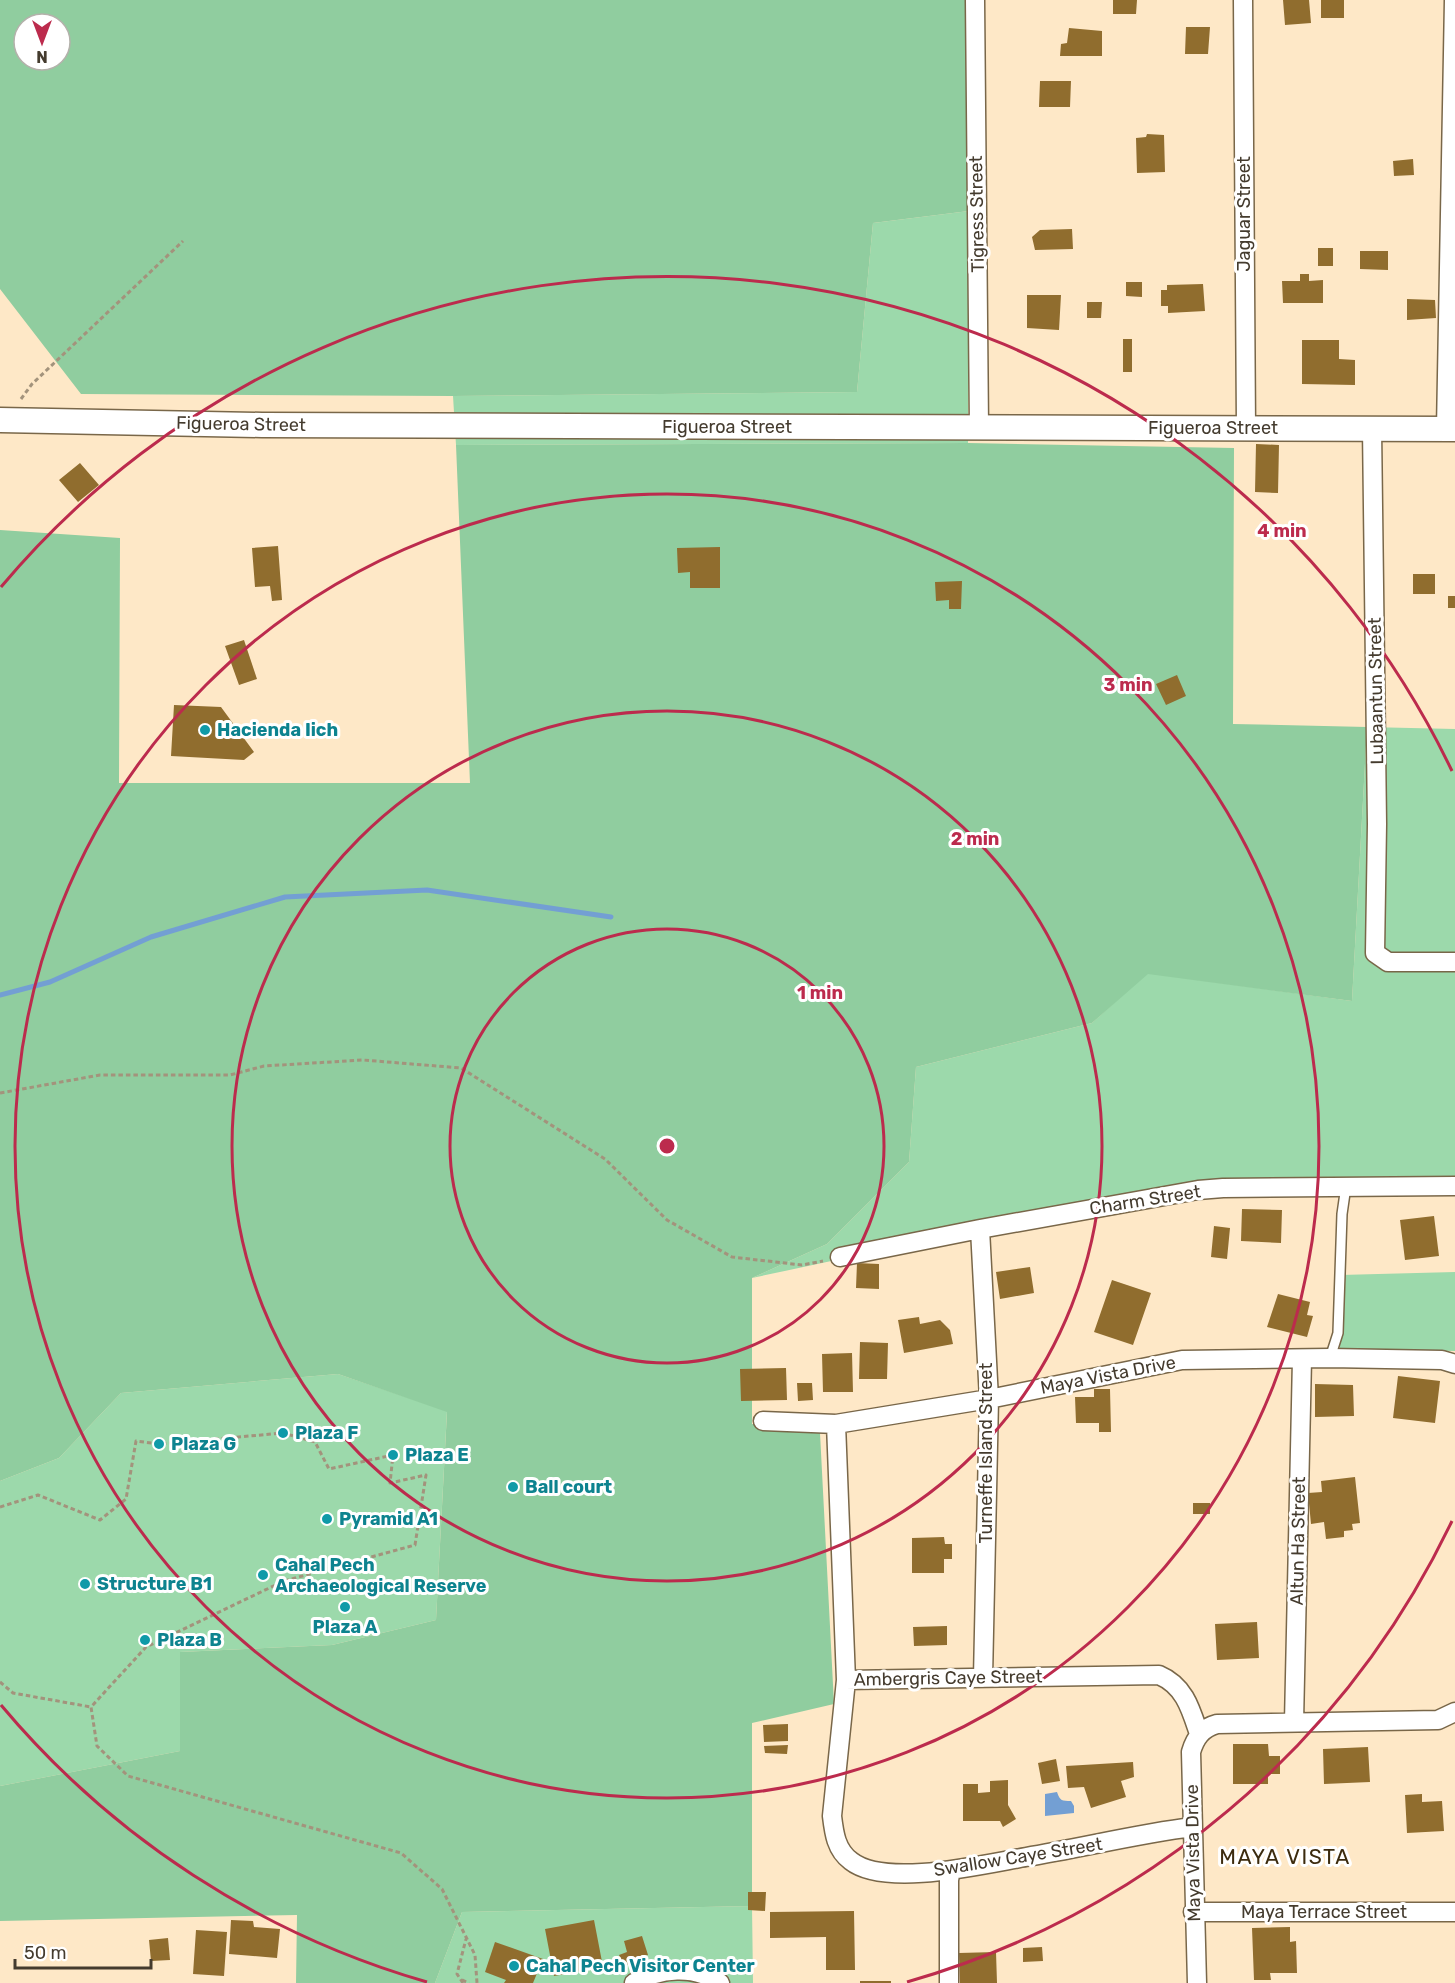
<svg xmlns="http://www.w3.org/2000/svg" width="1455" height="1983" font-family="Rubik,sans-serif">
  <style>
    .green { fill: #9cd9ab }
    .forest { fill: #90cd9f; fill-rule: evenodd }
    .water { fill: #739fd3 }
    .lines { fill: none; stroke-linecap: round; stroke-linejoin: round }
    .stream { stroke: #739fd3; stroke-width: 5 }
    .building { fill: #906d2e }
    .service-casing { stroke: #796749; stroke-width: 12 }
    .minor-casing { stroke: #796749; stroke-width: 21 }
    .tertiary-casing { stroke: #796749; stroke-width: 27 }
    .path { stroke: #a3937c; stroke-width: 3; stroke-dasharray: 4.5 3; stroke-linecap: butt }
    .service { stroke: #fff; stroke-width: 9 }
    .minor { stroke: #fff; stroke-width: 18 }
    .tertiary { stroke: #fff; stroke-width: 24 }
    .ring { fill: none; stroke: #bc2b4d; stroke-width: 3 }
    .culture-dot { fill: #0f9aa8; stroke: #fff; stroke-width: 2 }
    .labels { text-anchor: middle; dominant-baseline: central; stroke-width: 6; stroke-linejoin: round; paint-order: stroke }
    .street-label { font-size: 18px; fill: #443b2e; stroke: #fff }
    .culture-label { font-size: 18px; font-weight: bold; fill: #0d838f; stroke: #fff; text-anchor: start }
    .quarter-label { font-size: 21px; letter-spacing: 1.5px; fill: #3c2b0e; stroke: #fff }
    .centre { fill: #bc2b4d; stroke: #fff; stroke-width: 3 }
    .ring-label { font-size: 18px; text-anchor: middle; font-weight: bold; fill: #bc2b4d; stroke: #fff; stroke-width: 6; stroke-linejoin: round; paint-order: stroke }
  </style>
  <rect width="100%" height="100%" fill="#fee8c7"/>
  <path class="green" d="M969 211 968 443 456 445 453 396 857 392 873 223Z
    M1367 727 1455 729V1177L1210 1180 752 1278 827 1244 909 1162 916 1067 1092 1023 1147 973 1352 1001Z
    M1455 1272V1351L1340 1349V1275Z
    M338 1374 447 1411 436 1620 332 1645 180 1652V1751L0 1786V1481L59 1458 121 1393Z
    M752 1906 753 1983H435L462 1912Z"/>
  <path class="forest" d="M0 0H970L969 211 873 223 857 392 453 396 81 394 0 289ZM24 24H60V60H24Z
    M968 443 1234 448 1233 724 1367 727 1352 1001 1148 974 1092 1023 916 1067 909 1162 827 1244 752 1278V1424L820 1433 834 1704 752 1723V1906L462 1912 435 1983H296L297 1915 0 1921V1786L180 1751V1652L332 1645 436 1620 447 1412 338 1374 121 1393 59 1458 0 1481V530L120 538 119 783H470L456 445Z"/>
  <path class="water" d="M1057 1792C1060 1801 1062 1801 1071 1801L1074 1806V1813L1045 1816V1794Z"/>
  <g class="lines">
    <path class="stream" d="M0 995 50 982 151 937 285 897 427 890 611 917"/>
  </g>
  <path class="building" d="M1113 0H1137L1136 14H1113Z
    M1283 0H1309L1311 23 1285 25Z
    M1321 0H1344V18H1321Z
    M1186 27H1210L1208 54H1185Z
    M1069 28 1102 31V56H1060L1061 44 1067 43Z
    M1040 81H1071L1070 107H1039Z
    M1147 134 1164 135 1165 172 1137 173 1136 138 1146 137Z
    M1413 159 1414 175 1394 176 1393 161Z
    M1072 229 1073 249 1035 250 1032 237 1040 230Z
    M1318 248H1333V266H1318Z
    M1360 251H1388V270L1360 269Z
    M1300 274H1309V281L1323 280V303H1283L1282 281H1300Z
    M1126 282H1142V297L1126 296Z
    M1203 284 1205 311 1168 313V306H1161V290H1167V285Z
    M1027 295H1061L1059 330 1027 328Z
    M1407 299 1435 300 1436 318 1407 320Z
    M1087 302H1102L1101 318H1087Z
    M1123 339H1132V372H1123Z
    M1302 340H1339V359L1355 360V385L1302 384Z
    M1256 444 1279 445 1278 493 1255 492Z
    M80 463 99 485 78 502 59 480Z
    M278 546 282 600 272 601 270 586 255 587 252 548Z
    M720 547V588H690V572L678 573 677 548Z
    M1413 574H1435V594H1413Z
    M962 581 961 609H949V600L936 601 935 582Z
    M1448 596H1455V608H1448Z
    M244 640 257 679 239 685 225 646Z
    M1177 675 1186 696 1166 705 1156 684Z
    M174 705 221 707 254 752 244 760 171 756Z
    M1242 1209 1282 1210 1281 1243 1241 1241Z
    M1434 1216 1439 1256 1405 1260 1400 1220Z
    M1214 1226 1230 1228 1227 1259 1211 1257Z
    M857 1263 879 1264V1289L856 1288Z
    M1030 1267 1034 1293 1000 1299 996 1272Z
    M1112 1280 1151 1293 1133 1345 1094 1332Z
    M1278 1294 1310 1302 1307 1315 1313 1316 1307 1337 1267 1327Z
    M919 1317 920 1324 940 1320 950 1330 953 1344 904 1353 898 1320Z
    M860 1342 888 1343 887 1379H859Z
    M852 1353 853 1392H823L822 1354Z
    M786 1368 787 1400 741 1401 740 1369Z
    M1398 1376 1440 1381 1435 1423 1393 1418Z
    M797 1383H812L813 1400 798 1401Z
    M1315 1384 1353 1385 1354 1416 1315 1417Z
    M1094 1389H1110L1111 1432H1099V1423H1076L1075 1397H1094Z
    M1355 1477 1360 1523 1352 1524 1353 1530 1344 1531V1537L1326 1539 1324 1522 1311 1524 1308 1493 1322 1492 1321 1481Z
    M1193 1503H1210V1514H1193Z
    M944 1537 945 1544H952V1559H944V1573H912V1538Z
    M1257 1622 1259 1658 1217 1660 1215 1624Z
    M947 1626V1645L914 1646 913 1627Z
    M788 1724V1741L764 1742 763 1725Z
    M1233 1744H1268L1269 1756H1280V1774H1268V1784H1233Z
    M788 1745 787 1754 765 1753 764 1746Z
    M1368 1747 1370 1782 1324 1784 1323 1749Z
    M1056 1759 1060 1781 1042 1784 1038 1763Z
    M1133 1762 1134 1777 1121 1781 1126 1797 1091 1808 1084 1787 1068 1788 1066 1766Z
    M1008 1780V1805L1016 1819 1003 1827 1000 1821H963V1784H978V1793L990 1792V1781Z
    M1422 1794V1802L1442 1801 1444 1831 1407 1833 1405 1795Z
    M748 1892H766L765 1911 748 1910Z
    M854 1911 855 1970H826V1937L770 1938V1912Z
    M231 1920 253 1921 254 1927 280 1929 277 1958 229 1954Z
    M594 1920 603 1967 554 1976 545 1929Z
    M1290 1927V1942L1296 1941 1297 1973H1270L1271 1980H1254L1252 1928Z
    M196 1930 227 1932 224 1976 193 1974Z
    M642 1936 648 1955 634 1959 635 1965H622L619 1955 627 1952 624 1941Z
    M168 1938 170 1960 151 1961 149 1940Z
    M495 1942 543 1959 533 1983H504L506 1980 485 1972Z
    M1042 1947 1043 1961 1023 1962V1948Z
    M996 1952 997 1983H960L959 1953Z
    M860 1981H891V1983H860Z"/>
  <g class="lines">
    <g class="service-casing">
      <path id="service" d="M1330 1358 1338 1333 1342 1214 1346 1186"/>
    </g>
    <g class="minor-casing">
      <path id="minor" d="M975 0 979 428
        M1243 0 1246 427
        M1372 428 1377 824 1375 953 1388 962H1455
        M1446 429 1454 0
        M980 1229 989 1399 983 1678
        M840 1257 980 1229 1198 1190 1223 1188 1455 1186
        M763 1421 836 1424 989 1399 1182 1360 1330 1358 1442 1360 1455 1364
        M836 1424 846 1680 1159 1675C1185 1686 1191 1710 1199 1734
        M846 1680 832 1816C834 1833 836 1850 851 1861 885 1888 985 1864 1026 1857 1081 1848 1137 1834 1192 1827
        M1294 1722 1302 1359
        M1193 1912H1455
        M634 1983C659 1968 695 1965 720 1983
        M949 1983V1880L951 1870
        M1197 1983 1191 1752C1195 1738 1202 1728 1217 1724L1438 1720 1455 1712"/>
    </g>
    <g class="tertiary-casing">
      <path id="tertiary" d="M0 420 262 425 1455 429"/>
    </g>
    <path class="path" d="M21 399 32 384 183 241
      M0 1093 100 1075H230L264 1066 363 1060 461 1068 605 1159 667 1220 732 1257 802 1265 823 1261
      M0 1507 38 1495 100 1520 126 1499 136 1441 159 1444 283 1433 315 1442 329 1469 393 1455 390 1483 426 1475 415 1545 284 1581 146 1647 91 1707 97 1746 128 1776 401 1853 442 1889 475 1955 477 1983
      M0 1682 13 1693 91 1707
      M462 1980 469 1983
      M463 1983 457 1974 466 1939"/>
    <use href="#service" class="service"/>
    <use href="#minor" class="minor"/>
    <use href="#tertiary" class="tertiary"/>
  </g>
  <g class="ring">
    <circle cx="667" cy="1146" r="217"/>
    <circle cx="667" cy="1146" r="435"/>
    <circle cx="667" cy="1146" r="652"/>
    <path d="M1452 1521A870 870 0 0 1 907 1982M427 1982A870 870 0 0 1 1 1705M1 587A870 870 0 0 1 1452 771"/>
  </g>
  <g class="culture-dot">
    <circle cx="205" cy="730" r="6"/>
    <circle cx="283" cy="1433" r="6"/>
    <circle cx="159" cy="1444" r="6"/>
    <circle cx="393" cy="1455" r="6"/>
    <circle cx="513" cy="1487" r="6"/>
    <circle cx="327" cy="1519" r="6"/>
    <circle cx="263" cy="1575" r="6"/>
    <circle cx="85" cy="1584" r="6"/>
    <circle cx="345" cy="1607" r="6"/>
    <circle cx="145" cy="1640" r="6"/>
    <circle cx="514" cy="1966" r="6"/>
  </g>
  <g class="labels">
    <g class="street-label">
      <text transform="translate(977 214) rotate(-91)">Tigress Street</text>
      <text transform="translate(1244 214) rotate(-90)">Jaguar Street</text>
      <text transform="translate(241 424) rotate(1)">Figueroa Street</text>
      <text x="727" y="427">Figueroa Street</text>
      <text x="1213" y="428">Figueroa Street</text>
      <text transform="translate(1376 691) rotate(-91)">Lubaantun Street</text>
      <text transform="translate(1145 1200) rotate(-9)">Charm Street</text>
      <text transform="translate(1108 1375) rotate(-11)">Maya Vista Drive</text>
      <text transform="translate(986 1453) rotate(-90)">Turneffe Island Street</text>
      <text transform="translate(1298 1541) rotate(-89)">Altun Ha Street</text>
      <text transform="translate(948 1678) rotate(-1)">Ambergris Caye Street</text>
      <text transform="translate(1193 1853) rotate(-91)">Maya Vista Drive</text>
      <text transform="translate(1018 1857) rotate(-9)">Swallow Caye Street</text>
      <text x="1324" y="1912">Maya Terrace Street</text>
    </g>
    <g class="culture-label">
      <text x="217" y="730">Hacienda Iich</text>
      <text x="295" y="1433">Plaza F</text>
      <text x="171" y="1444">Plaza G</text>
      <text x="405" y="1455">Plaza E</text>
      <text x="525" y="1487">Ball court</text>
      <text x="339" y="1519">Pyramid A1</text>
      <text x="275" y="1565">Cahal Pech<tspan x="275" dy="21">Archaeological Reserve</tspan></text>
      <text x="97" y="1584">Structure B1</text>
      <text x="345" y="1627" text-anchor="middle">Plaza A</text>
      <text x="157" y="1640">Plaza B</text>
      <text x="526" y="1966">Cahal Pech Visitor Center</text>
    </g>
    <g class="quarter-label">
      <text x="1285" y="1856">MAYA VISTA</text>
    </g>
  </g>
  <circle cx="667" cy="1146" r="9" class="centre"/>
  <g class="ring-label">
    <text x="1282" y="537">4 min</text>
    <text x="1128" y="691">3 min</text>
    <text x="975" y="845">2 min</text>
    <text x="820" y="999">1 min</text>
  </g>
  <g transform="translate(42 42) rotate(180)"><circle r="28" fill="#ffffff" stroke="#b4b1ab" stroke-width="1.5"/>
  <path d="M0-4.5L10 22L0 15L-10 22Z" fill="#bc2b4d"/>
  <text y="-9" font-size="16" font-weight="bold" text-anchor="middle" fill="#443b2e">N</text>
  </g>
  <path d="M15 1959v9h136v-9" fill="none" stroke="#443b2e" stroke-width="3"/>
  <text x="24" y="1959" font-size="18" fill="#443b2e" stroke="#ffffff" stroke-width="4.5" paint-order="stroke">50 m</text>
</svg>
